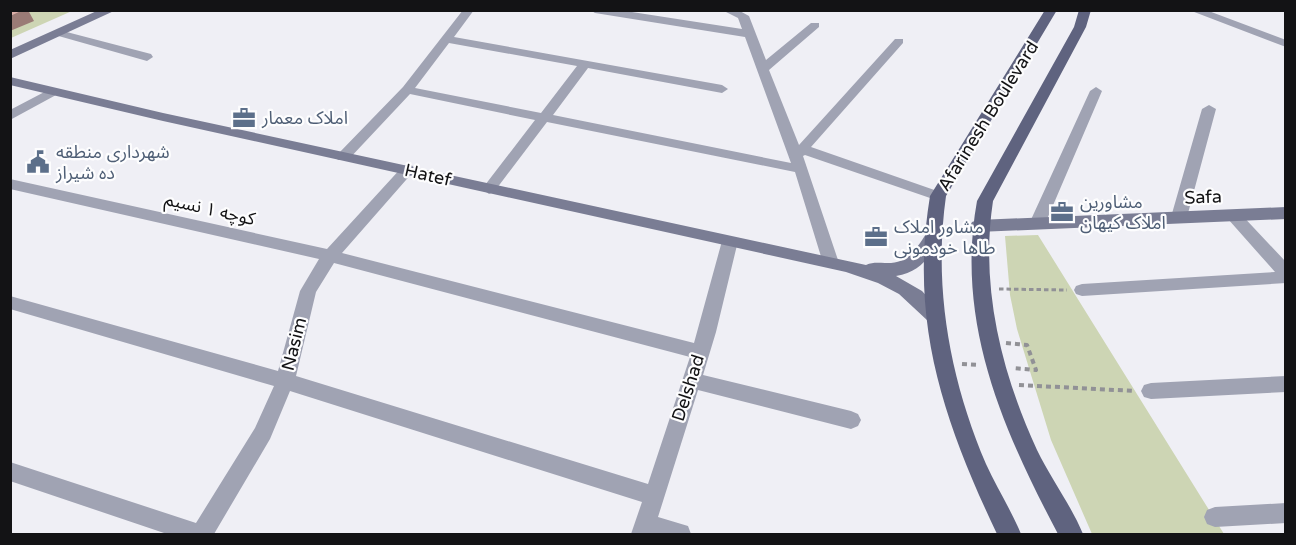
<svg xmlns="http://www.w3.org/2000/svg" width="1296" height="545" font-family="'Varela Round','Noto Sans Arabic',sans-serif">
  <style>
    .green { fill: #cdd5b4 }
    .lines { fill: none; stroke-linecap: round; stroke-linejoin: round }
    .path-far1 { stroke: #919196; stroke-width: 3; stroke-dasharray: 4.5 3; stroke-linecap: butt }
    .path { stroke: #919196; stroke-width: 4; stroke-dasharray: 5 4; stroke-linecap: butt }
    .street { fill: #a0a3b3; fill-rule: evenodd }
    .secondary { fill: #7a7d94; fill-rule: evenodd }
    .primary { fill: #5f637f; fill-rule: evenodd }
    .shaded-wall { fill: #9a7b76 }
    .building { fill: #dcb0a9; stroke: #9a7b76; stroke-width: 1.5 }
    .labels { text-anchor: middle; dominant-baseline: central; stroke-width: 4.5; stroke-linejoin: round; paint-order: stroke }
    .street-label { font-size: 18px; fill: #131315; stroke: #fdfdfe }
    .service-label { font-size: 18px; fill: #4e5e75; stroke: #fdfdfe; text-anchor: start }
  </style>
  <rect width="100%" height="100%" fill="#efeff5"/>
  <path class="green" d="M11 10 72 11 11 38Z
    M1038 235 1224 534H1092L1051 440 1017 329 1010 295 1005 236Z"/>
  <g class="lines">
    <path class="path-far1" d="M999 289 1067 290"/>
    <path class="path" d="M1006 343 1027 345 1036 370 1012 368
      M962 364 979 365
      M1019 385 1135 391"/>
    <path class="street" d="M463 10H474L454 37 722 85 728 89 722 93 588 68 553 115 791 163 745 37 595 13 590 10H619L742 29 738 18 722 10H738L749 16 766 60 811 23H819V27L769 70 799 145 895 39H903V43L811 147 943 193 945 196 938 201 933 199 805 155 803 156 839 263 837 267H825L823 263 795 172 547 122 494 192 489 194 482 189 535 120 410 94 348 160H338L336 157 338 154 403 87ZM449 43 577 66 541 113 415 88Z
      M1189 10H1206L1286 40V47Z
      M59 30 151 54 153 57 147 61 55 35 53 33Z
      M1096 87 1102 91 1045 224 1042 228H1032L1029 224 1090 91Z
      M52 88 56 89 58 92 56 95 10 120V110Z
      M1209 105 1216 109 1187 217 1179 222 1171 217 1202 109Z
      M408 164 413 166 415 169 413 172 342 253 694 343 722 241 724 237H736L738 241 716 332 703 375 851 411 858 414 861 420 858 426 851 429 698 390 658 517 688 526 691 534H631L642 502 290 391 270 439 214 534H167L10 481V462L196 523 255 428 274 386 10 309V296L278 371 300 291 319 259 10 189V179L327 249 403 166ZM334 263 690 357 648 484 296 376 316 292Z
      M1233 210 1238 211 1286 262V283L1082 296 1076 294 1074 290 1076 286 1082 284 1275 272 1228 219 1225 215 1228 211Z
      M1286 376V392L1151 399 1144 397 1141 391 1144 385 1151 383Z
      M1286 503V523L1215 527 1207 524 1204 517 1207 510 1215 507Z"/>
    <path class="secondary" d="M99 10H116L10 59V50Z
      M10 77 163 113 866 265C873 262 878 263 885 263 907 264 915 251 926 234H938L941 238C929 258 920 272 896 276L922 291 945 316 942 321 935 323 928 321 899 294 878 283 846 272 163 121 10 85Z
      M1286 207V219L978 232 972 230 970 226 972 222 978 220Z"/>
    <path class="primary" d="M1045 10H1057L946 196C933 288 950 379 986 464 997 488 1011 510 1021 534H997C944 422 909 323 930 196Z
      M1079 10H1091L1086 27 993 201C980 286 1001 372 1037 450 1051 479 1071 505 1083 534H1058C1003 430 955 322 977 201L1074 27Z"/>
  </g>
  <path class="shaded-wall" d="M25 10H28L34 21 10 31V17Z"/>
  <path class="building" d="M10 10H25L10 17Z"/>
  <defs>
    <g id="office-bare" transform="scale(1.8)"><path d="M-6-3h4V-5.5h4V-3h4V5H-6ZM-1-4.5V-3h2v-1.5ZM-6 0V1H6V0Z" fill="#5c6f8a" stroke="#fdfdfe" stroke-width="2.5" paint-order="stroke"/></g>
    <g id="civic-bare" transform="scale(1.8)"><path d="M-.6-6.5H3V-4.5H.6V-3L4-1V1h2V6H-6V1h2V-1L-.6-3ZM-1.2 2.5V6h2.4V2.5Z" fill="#5c6f8a" stroke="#fdfdfe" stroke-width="2.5" paint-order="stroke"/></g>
  </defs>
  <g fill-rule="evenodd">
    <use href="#office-bare" x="244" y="118"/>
    <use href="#civic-bare" x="38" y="162"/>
    <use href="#office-bare" x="1062" y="212"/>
    <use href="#office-bare" x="876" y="237"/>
  </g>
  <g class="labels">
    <g class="street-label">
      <text transform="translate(988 116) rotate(-58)">Afarinesh Boulevard</text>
      <text transform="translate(428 175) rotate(13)">Hatef</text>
      <text transform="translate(1203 197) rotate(-2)">Safa</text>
      <text transform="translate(210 209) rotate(13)">کوچه ۱ نسیم</text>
      <text transform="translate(294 344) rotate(-76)">Nasim</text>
      <text transform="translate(688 388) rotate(-72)">Delshad</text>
    </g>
    <g class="service-label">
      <text x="262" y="118">املاک معمار</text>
      <text x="56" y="152">شهرداری منطقه<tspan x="56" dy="21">ده شیراز</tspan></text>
      <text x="1080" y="202">مشاورین<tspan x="1080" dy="21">املاک کیهان</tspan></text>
      <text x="894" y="227">مشاور املاک<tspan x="894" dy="21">طاها خودمونی</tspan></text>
    </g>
  </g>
  <rect width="1296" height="545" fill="none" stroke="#131315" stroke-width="24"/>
</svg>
